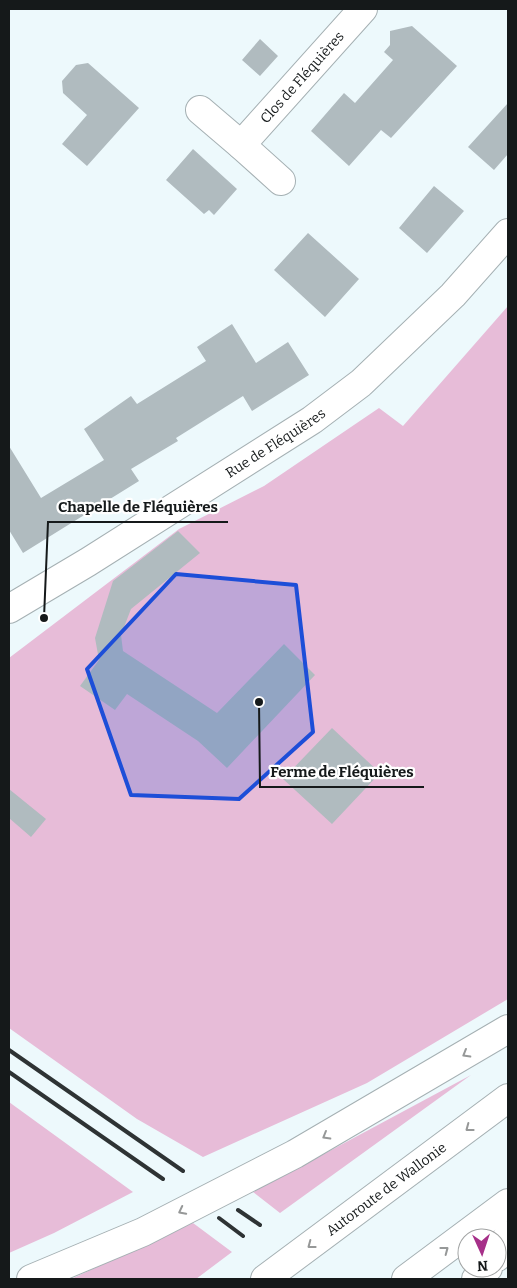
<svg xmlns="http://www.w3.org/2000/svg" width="517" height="1288" font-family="Bitter,serif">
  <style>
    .green { fill: #e7bcd8 }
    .building { fill: #b0bbbf }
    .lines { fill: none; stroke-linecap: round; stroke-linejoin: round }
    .street-casing { stroke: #a5b0b3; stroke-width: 30 }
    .highway-casing { stroke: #a5b0b3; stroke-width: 30 }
    .street { stroke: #fff; stroke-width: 28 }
    .highway { stroke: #fff; stroke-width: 28 }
    .rail { stroke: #2e3334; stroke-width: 4 }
    .oneway { stroke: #969898 }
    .marked { fill: #1d4ed8; fill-opacity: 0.2; stroke: #1d4ed8; stroke-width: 4; stroke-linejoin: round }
    .labels { text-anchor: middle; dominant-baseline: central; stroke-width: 4.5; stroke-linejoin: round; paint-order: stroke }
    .street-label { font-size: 14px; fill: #15191a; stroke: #fff }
    .leader { fill: none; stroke: #15191a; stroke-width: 2 }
    .callout-dot { fill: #15191a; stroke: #fff; stroke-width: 2 }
    .callout-label { font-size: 15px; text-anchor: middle; font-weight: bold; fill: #15191a; stroke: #fff; stroke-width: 4.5; stroke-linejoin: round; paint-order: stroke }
  </style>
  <rect width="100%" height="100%" fill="#edf9fc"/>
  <path class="green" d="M508 306V999L367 1083 203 1157 137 1119 9 1028V658L179 529 264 486 379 408 403 426Z
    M471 1075 280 1213 253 1192Z
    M9 1102 133 1192 54 1233 9 1253Z
    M193 1223 232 1252 196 1279H71Z"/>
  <path class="building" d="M412 26 457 66 391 138 381 130 349 166 311 131 344 93 355 103 393 60 384 52 390 45V31Z
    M260 39 278 56 260 76 242 60Z
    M88 63 139 108 87 166 62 144 87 115 63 93 62 81 76 65Z
    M508 103V154L494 170 468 147Z
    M193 149 237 189 214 215 209 210 204 214 166 180Z
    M434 186 464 211 427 253 399 228Z
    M308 233 359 279 325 317 274 270Z
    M232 324 256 363 288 342 309 375 252 411 243 396 176 438 178 441 131 469 139 481 23 553 9 530V446L41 498 104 460 84 429 131 396 137 404 206 361 197 347Z
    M178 531 200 553 131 609 121 635 123 651 217 713 284 644 315 675 227 768 198 741 127 694 115 710 80 686 99 660 95 638 113 581Z
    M332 728 380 773 332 824 283 779Z
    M9 789 46 819 31 837 9 818Z"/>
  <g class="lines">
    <g class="street-casing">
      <g id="street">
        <path d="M200 110 241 145"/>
        <path id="s1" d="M281 181 241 145 363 9"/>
        <path id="s2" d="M9 609 88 562 312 420 361 383 453 295 508 233"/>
      </g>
    </g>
    <g class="highway-casing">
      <g id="highway">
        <path d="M497 1257 508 1235"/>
        <path d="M31 1279 143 1232 295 1154 508 1029"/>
        <path id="s3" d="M265 1279 508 1098"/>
        <path d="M406 1279 508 1203"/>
        <path d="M476 1279 488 1268"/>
      </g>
    </g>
    <use href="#street" class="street"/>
    <use href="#highway" class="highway"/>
    <path class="rail" d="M9 1050 183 1171
      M9 1072 163 1179
      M238 1210 260 1225
      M219 1218 243 1236"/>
  </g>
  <defs><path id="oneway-chevron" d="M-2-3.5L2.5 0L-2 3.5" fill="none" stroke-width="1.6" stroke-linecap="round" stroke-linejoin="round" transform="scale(1.25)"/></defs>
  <g class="oneway">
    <use href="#oneway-chevron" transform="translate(466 1054) rotate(150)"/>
    <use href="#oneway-chevron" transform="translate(469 1128) rotate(143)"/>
    <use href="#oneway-chevron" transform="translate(326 1136) rotate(150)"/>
    <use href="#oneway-chevron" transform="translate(182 1211) rotate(153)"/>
    <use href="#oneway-chevron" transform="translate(311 1245) rotate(143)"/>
    <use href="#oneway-chevron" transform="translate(445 1250) rotate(-37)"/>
  </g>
  <path class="marked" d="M176 574 296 585 313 732 239 799 131 795 87 669Z"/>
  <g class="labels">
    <g class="street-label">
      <text stroke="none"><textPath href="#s1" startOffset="145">Clos de Fléquières</textPath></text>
      <text stroke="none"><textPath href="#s2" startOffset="314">Rue de Fléquières</textPath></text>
      <text stroke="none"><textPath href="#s3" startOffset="151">Autoroute de Wallonie</textPath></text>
    </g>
  </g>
  <path class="leader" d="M44 618L48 522H228M259 702L260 787H424"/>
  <g class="callout-dot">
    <circle cx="44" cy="618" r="5"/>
    <circle cx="259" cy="702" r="5"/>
  </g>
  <g class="callout-label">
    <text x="138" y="512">Chapelle de Fléquières</text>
    <text x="342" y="777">Ferme de Fléquières</text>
  </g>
  <rect width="517" height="1288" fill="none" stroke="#15191a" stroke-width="20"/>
  <g transform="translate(482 1253) rotate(177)"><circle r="24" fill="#ffffff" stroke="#a1a3a3"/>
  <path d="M0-4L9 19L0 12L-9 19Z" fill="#a63089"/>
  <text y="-8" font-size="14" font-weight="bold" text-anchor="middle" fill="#15191a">N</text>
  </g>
</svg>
